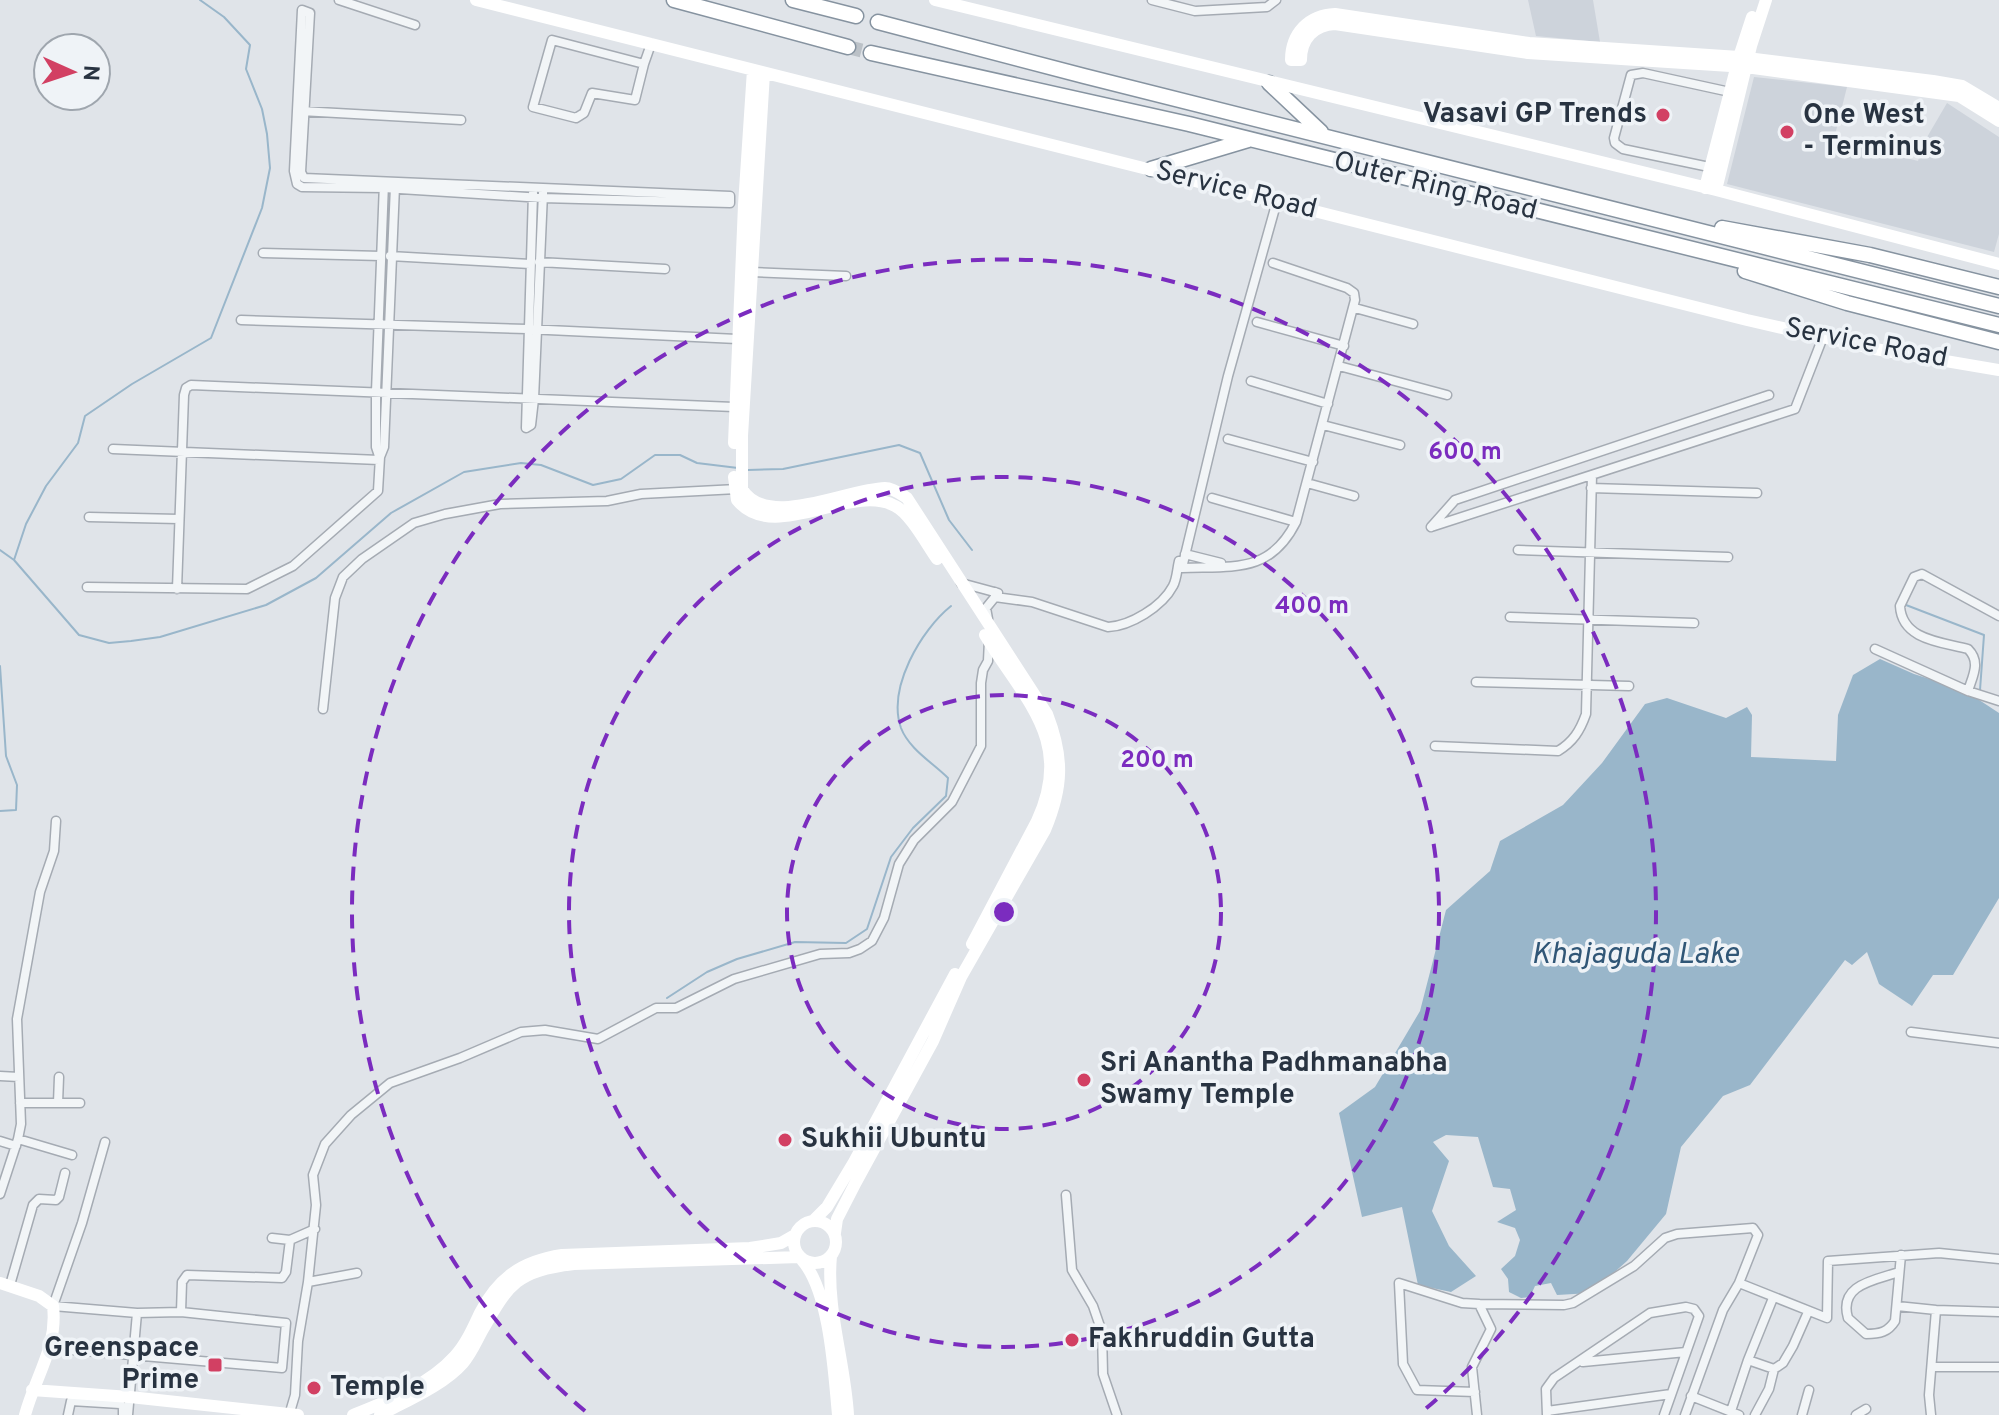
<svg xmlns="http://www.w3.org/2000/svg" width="1999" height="1415" font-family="Overpass,sans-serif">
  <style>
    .built { fill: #cdd3db }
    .water { fill: #99b6ca }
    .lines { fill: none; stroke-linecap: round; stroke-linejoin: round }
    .stream { stroke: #99b6ca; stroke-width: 2 }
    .highway-tunnel { stroke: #bbc1c7; stroke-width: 14; stroke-dasharray: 14 7; stroke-linecap: butt }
    .street-casing { stroke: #a5abb3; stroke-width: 11 }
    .highway-casing { stroke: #8693a0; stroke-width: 17 }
    .street { stroke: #f2f5f7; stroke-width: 8 }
    .secondary { stroke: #fff; stroke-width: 12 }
    .highway { stroke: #fff; stroke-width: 14 }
    .ring { fill: none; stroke: #7b2cbf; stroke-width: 4; stroke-dasharray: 14 10 }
    .poi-dot { fill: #d24063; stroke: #eff3f7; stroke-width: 3 }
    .labels { text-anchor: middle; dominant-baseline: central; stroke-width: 7; stroke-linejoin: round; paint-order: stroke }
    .poi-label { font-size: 28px; font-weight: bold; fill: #283341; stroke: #eff3f7; text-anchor: start }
    .street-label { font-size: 28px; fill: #283341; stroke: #eff3f7 }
    .water-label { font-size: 30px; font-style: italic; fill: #305676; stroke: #eff3f7 }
    .centre { fill: #7b2cbf; stroke: #eff3f7; stroke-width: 4 }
    .ring-label { font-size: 24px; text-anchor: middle; font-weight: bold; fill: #7b2cbf; stroke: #eff3f7; stroke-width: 7; stroke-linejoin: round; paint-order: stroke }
  </style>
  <rect width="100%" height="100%" fill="#e0e4e9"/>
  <path class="built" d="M1528 0H1593L1600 42 1536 36Z
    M1754 77 1847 87 1834 139 1918 161 1923 144 1947 103 1999 137V234L1994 252 1727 184Z"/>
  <path class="water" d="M1880 659 1914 674 1964 690 1999 713V898L1953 975H1933L1912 1006 1879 984 1867 952 1852 965 1845 960 1750 1085 1723 1096 1681 1147 1666 1214 1627 1261 1591 1293 1557 1295 1551 1283 1535 1286 1530 1297 1521 1298 1509 1292 1508 1279 1501 1269 1515 1256 1520 1240 1515 1228 1497 1222 1516 1210 1510 1189 1493 1187 1478 1137 1446 1135 1433 1142 1449 1161 1432 1211 1449 1246 1476 1276 1451 1292 1418 1285 1402 1207 1362 1217 1339 1113 1375 1087 1420 1011 1446 910 1490 871 1500 841 1563 805 1602 763 1645 704 1667 698 1726 718 1747 707 1752 715 1751 757 1836 761 1838 715 1853 675Z"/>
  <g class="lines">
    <path class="stream" d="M748 470 783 469 899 445 920 453 949 520 972 550
      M0 550 14 560 79 635 109 643 131 641 160 637 266 605 316 578 391 513 464 472 521 463 541 465 593 485 621 479 655 455H680L697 463 738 468
      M14 560 26 524 46 486 78 443 85 416 132 384 211 338 262 208 270 168 267 134 262 109 246 69 250 45 224 17 200 0
      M1906 605 1984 635 1980 690
      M0 666 6 756 17 785 16 810 0 811
      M667 998 707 972 737 959 795 942 846 943 867 929 891 857 913 828 946 796 948 778C933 763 909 749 901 728 887 688 921 630 951 606"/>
    <path class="highway-tunnel" d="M848 47 871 53"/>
    <g class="street-casing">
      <path id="street" d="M339 0 415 25
        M1152 0 1195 11 1267 7 1276 0
        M302 10 310 13 301 172 304 178 730 196V203L542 198 384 188 302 187 297 184 294 171Z
        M644 64 635 100 592 93 584 113 576 118 533 107 552 40 644 64 651 44
        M301 111 461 120
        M1714 168 1623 149 1615 143 1614 138 1631 75 1643 73 1730 92
        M533 193 526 428 531 425 534 399 543 193
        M263 253 381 256
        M390 256 530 264
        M539 262 665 269
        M1273 263 1347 288 1354 293 1355 300 1296 522C1270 574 1233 566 1182 568L1228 376 1277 201
        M752 272 846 276
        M1355 308 1413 324
        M241 320 527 329 737 339
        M1257 322 1344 346
        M1339 366 1447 395
        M1251 381 1328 404
        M1323 425 1400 445
        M1228 439 1313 462
        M113 449 379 460
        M379 456 376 447V392L384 183
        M1307 483 1354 496
        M1591 488 1757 493
        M1212 498 1296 522
        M89 517 179 519
        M1431 527 1795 409 1823 337
        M1431 527 1455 500 1769 395
        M1518 550 1728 557
        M1185 554 1221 563
        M961 583 998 593
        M87 587 247 589 293 566 378 491 380 457 384 447 395 186
        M177 589 184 395 186 388 191 385 734 407
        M995 597 1032 602 1108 627C1130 626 1162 607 1173 586 1177 579 1177 569 1179 561
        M1510 617 1694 623
        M988 619 986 608 995 597V592
        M1875 649 1968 691C1973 675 1981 662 1968 649 1941 642 1902 640 1900 606L1914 577 1922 574 1999 616
        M1476 682 1629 686
        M1968 691 1999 701
        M323 709 335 598 343 577 362 559 414 523 445 514 500 504 607 501 641 494 737 489
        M1435 746 1558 751C1573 742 1580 731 1586 714L1592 475
        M1911 1032 1999 1043
        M0 1076 19 1077
        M20 1103H80
        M58 1103 59 1077
        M18 1139 21 1124 17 1019 40 892 54 851 56 821
        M0 1141 16 1146
        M105 1142 82 1223 53 1306 137 1313
        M0 1194 18 1139 72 1155
        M1066 1195 1072 1270 1093 1306 1102 1332 1103 1374 1117 1415
        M272 1238 290 1240 315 1229
        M1899 1272C1876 1280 1838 1284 1848 1318L1866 1334C1880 1334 1888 1332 1895 1321L1901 1255
        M308 1282 316 1205 313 1175 325 1144 351 1115 390 1083 460 1058 521 1032 545 1030 598 1039 656 1008H676L734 979 820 954 849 953 860 949 872 941 884 918 899 864 914 840 952 802 981 746V683L983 670 988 661 989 640
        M1739 1283 1827 1318 1828 1261 1939 1253 1999 1259
        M10 1285 33 1205 39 1199 56 1200 59 1197 65 1173
        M1773 1298 1748 1360 1774 1369
        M1897 1306 1936 1310 1999 1312
        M50 1348 282 1368 286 1323 181 1312
        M1583 1362 1686 1352
        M1932 1367H1999
        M1475 1392 1417 1390 1403 1364 1399 1283 1462 1303 1479 1304
        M1691 1396 1739 1415
        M1547 1411 1671 1394
        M1731 1411 1748 1360
        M290 1412 295 1395 298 1341 308 1282 357 1273
        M68 1415 71 1401 120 1404 123 1407V1414
        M128 1415 137 1313 181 1312 182 1282 187 1275 282 1278 286 1272 290 1240
        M1477 1415 1472 1367 1491 1329 1479 1304 1564 1305 1573 1303 1634 1266 1665 1238 1677 1234 1753 1228 1758 1235 1739 1283 1723 1310 1685 1415
        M1547 1415 1546 1389 1554 1378 1650 1313 1686 1307 1694 1309 1699 1316 1664 1415
        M1755 1415 1769 1389 1774 1369 1783 1363 1793 1346 1808 1312
        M1802 1415 1809 1390
        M1856 1415 1866 1409
        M1931 1415 1929 1395 1936 1310"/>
    </g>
    <g class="highway-casing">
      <path id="highway" d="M674 0 848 47
        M793 0 856 16
        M878 22 1084 76 1999 306
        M871 53 1189 124 1999 325
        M1269 83 1321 132
        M1151 169 1248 140
        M1722 228 1870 255 1999 287
        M1745 271 1847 303 1999 342"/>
    </g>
    <use href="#street" class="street"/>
    <path class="secondary" d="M476 0 1747 320 1875 349 1999 370
      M935 0 1716 190 1999 264
      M764 73 742 436V489C767 530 846 489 885 488 893 488 901 494 907 498L1047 714C1064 758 1063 787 1045 830L961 977 933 1041 856 1182 837 1219 835 1233
      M1999 108 1962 86 1933 81 1739 57 1529 43 1335 14C1309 15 1291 33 1291 60H1301C1301 39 1314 25 1335 24L1528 53 1746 67 1959 96 1999 121
      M1705 188 1739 57 1752 17
      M1716 190 1751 46 1766 0
      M734 443 744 205 753 70
      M734 477 737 500C774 545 851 482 895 506 910 513 927 545 937 559
      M972 944 1037 821C1075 740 1024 700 985 635
      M814 1220 827 1207 854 1162 955 974
      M794 1242a21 21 0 1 1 42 0a21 21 0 1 1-42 0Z
      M831 1256C826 1309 845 1362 848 1415
      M802 1260C830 1292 834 1373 838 1415
      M0 1283 39 1296 53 1306C58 1347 35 1377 25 1415
      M32 1390 130 1397 298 1415
      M353 1415C388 1401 429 1385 455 1356 466 1344 473 1328 480 1313 498 1278 522 1261 562 1255L750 1248 781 1243 795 1235
      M380 1415C406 1401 444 1385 463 1363 471 1354 476 1342 482 1331 509 1283 517 1271 574 1264L799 1257"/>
    <use href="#highway" class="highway"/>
  </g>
  <g class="ring">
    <circle cx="1004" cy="912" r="217"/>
    <circle cx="1004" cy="912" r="435"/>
    <path d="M585 1411A652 652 0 1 1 1423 1411"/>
  </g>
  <g class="poi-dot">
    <circle cx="1663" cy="115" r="8"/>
    <circle cx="1787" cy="132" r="8"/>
    <circle cx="1084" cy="1080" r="8"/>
    <circle cx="785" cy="1140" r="8"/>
    <circle cx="1072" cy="1340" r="8"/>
    <rect x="207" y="1357" width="16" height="16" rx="4"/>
    <circle cx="314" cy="1388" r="8"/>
  </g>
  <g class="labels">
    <g class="poi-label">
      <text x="1647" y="115" text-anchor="end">Vasavi GP Trends</text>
      <text x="1803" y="116">One West<tspan x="1803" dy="32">- Terminus</tspan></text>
      <text x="1100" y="1064">Sri Anantha Padhmanabha<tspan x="1100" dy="32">Swamy Temple</tspan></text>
      <text x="801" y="1140">Sukhii Ubuntu</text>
      <text x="1088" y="1340">Fakhruddin Gutta</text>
      <text x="199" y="1349" text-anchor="end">Greenspace<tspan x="199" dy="32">Prime</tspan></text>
      <text x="330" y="1388">Temple</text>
    </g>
    <g class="street-label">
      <text transform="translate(1435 187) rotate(14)">Outer Ring Road</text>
      <text transform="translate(1236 191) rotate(14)">Service Road</text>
      <text transform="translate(1866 344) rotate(11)">Service Road</text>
    </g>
    <g class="water-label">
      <text x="1635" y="955">Khajaguda Lake</text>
    </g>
  </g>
  <circle cx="1004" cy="912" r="12" class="centre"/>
  <g class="ring-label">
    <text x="1465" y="459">600 m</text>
    <text x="1312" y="613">400 m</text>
    <text x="1157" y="767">200 m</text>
  </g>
  <g transform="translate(72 72) rotate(93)"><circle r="38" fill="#eff3f7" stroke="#9fa6ae" stroke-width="2"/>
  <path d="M0-6L14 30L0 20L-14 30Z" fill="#d24063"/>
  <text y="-12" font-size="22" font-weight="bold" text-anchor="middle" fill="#283341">N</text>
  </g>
</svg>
